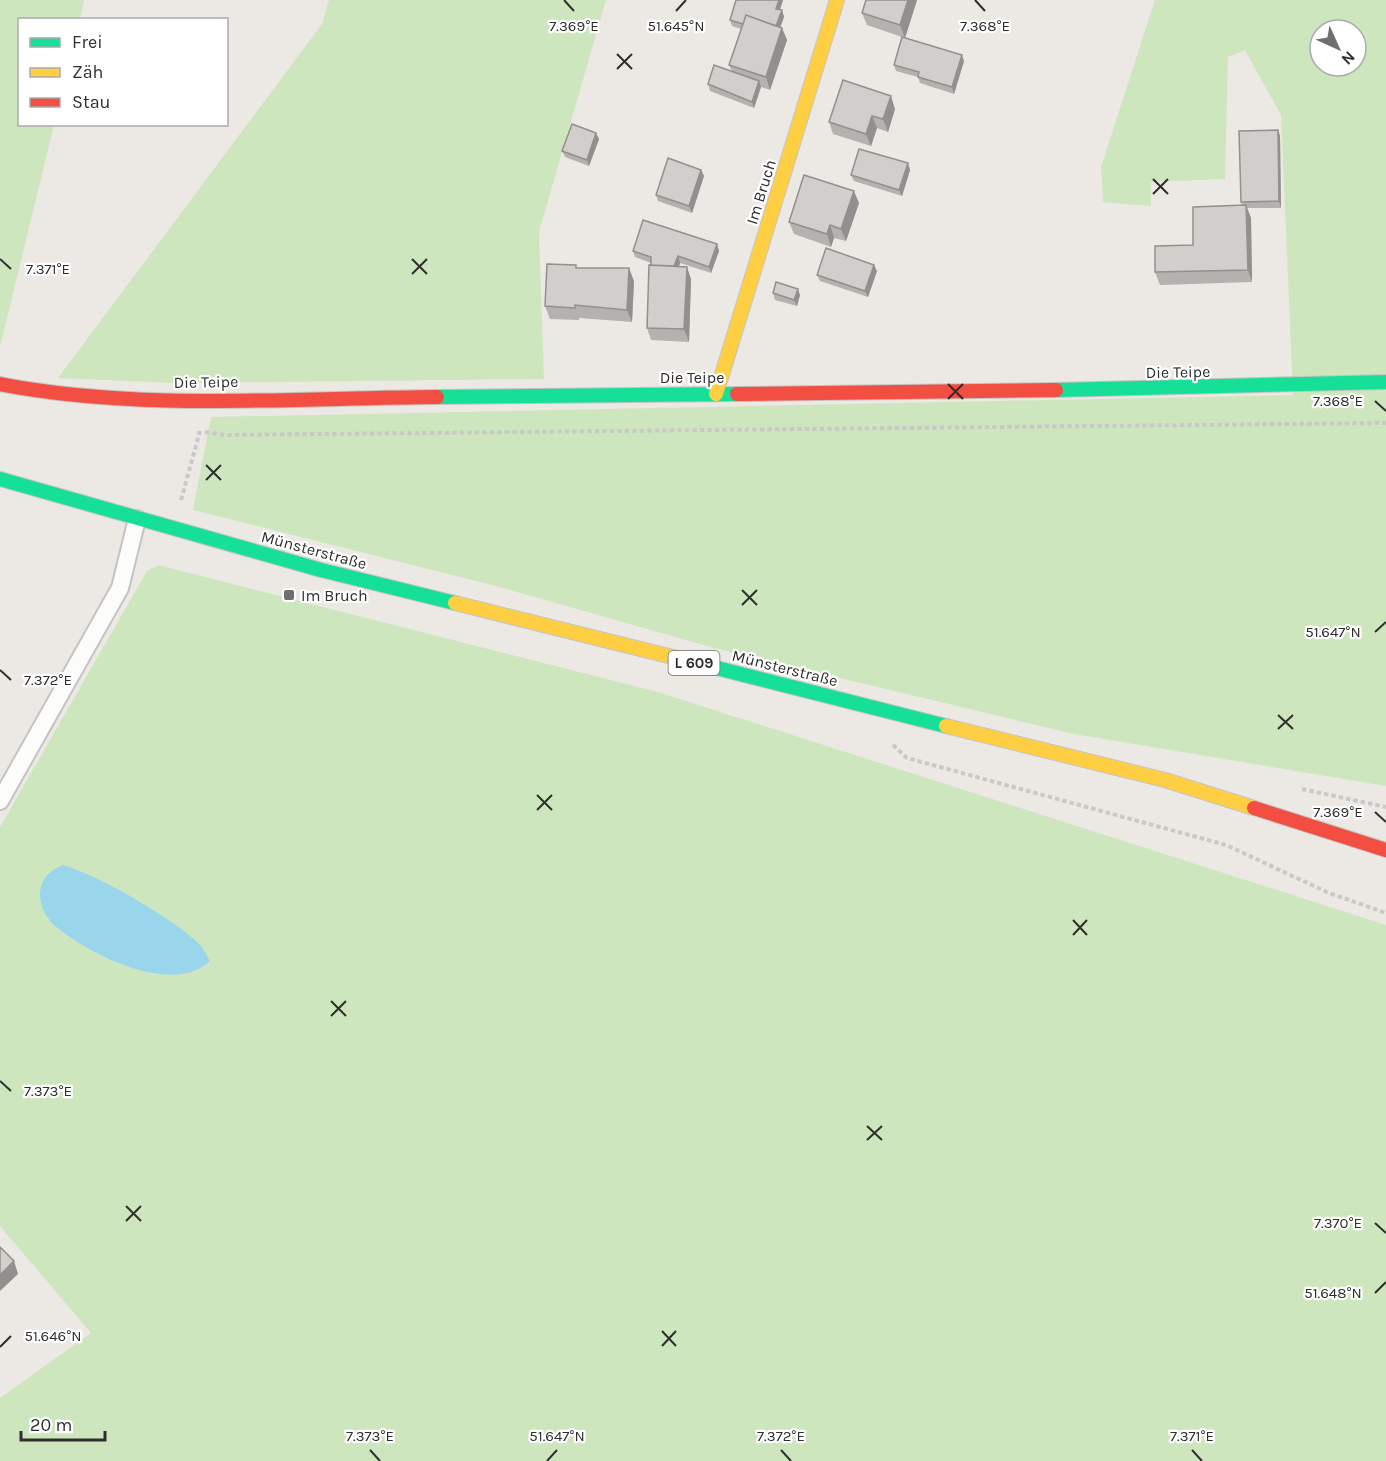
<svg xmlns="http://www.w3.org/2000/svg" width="1386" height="1461" font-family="Karla,sans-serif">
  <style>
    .green { fill: #cee6be; fill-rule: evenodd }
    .water { fill: #99d6ec }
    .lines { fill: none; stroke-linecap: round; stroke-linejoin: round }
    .lane-casing { stroke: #c5c4c5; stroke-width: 20 }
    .fast-casing { stroke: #c5c4c5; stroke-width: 16 }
    .slow-casing { stroke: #c5c4c5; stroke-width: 16 }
    .jam-casing { stroke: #c5c4c5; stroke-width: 16 }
    .path { stroke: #c9c9c8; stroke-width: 4; stroke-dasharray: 4.5 3; stroke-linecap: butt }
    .lane { stroke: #fcfcfb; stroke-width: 16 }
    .fast { stroke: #16e098; stroke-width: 14 }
    .slow { stroke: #ffcf43; stroke-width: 14 }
    .jam { stroke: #f24e42; stroke-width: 14 }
    .wall { fill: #b4b1af }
    .shaded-wall { fill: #92908e }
    .building { fill: #d1cecb; stroke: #92908e; stroke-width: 1.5 }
    .ticks { fill: none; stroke: #2e2e2e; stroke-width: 2 }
    .poi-dot { fill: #706f6e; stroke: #fff; stroke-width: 2 }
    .labels { text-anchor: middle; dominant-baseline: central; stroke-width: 4.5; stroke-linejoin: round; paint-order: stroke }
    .shield { fill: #fff; stroke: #6d6d6d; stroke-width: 1.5 }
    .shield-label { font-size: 15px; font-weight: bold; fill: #2e2e2e }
    .street-label { font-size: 16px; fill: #2e2e2e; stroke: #fff }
    .poi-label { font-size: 16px; fill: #2e2e2e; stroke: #fff; text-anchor: start }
    .ticks-label { font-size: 15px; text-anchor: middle; fill: #2e2e2e; stroke: #fff; stroke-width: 4.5; stroke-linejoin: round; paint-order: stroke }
  </style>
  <rect width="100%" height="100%" fill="#ece8e4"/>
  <path class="green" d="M0 0H84L80 19 20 20V124L54 125 0 347Z
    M329 0H606L539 232 544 379 174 383 58 378 322 24Z
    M1155 0H1386V786L1074 734 714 648 492 585 193 510 211 417 1293 395 1281 115 1245 50 1228 57 1225 179 1151 182V206L1103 202 1101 167ZM1320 30H1356V66H1320Z
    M158 565 658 692 1386 925V1461H0V1398L91 1333 0 1226V827L147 571Z"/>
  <path class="water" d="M63 865C98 875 175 919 200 945 204 950 207 956 210 961 173 996 93 956 59 929 35 911 31 877 63 865Z"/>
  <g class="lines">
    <g class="lane-casing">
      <path id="lane" d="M0 801 120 588 137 519"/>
    </g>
    <g class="fast-casing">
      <path id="fast" d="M1056 390 1386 382
        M437 397 737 394
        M0 479 321 570 455 603
        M697 663 946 726"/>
    </g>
    <g class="slow-casing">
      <path id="slow" d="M716 394 837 0
        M455 603 697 663
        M946 726 1165 780 1254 808"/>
    </g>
    <g class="jam-casing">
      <path id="jam" d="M0 384C139 411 295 398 437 397
        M737 394 1056 390
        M1254 808 1386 850"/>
    </g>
    <path class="path" d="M205 432 225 435 1386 423
      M181 500 200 431
      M893 745 907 758 1226 845 1329 893 1386 913
      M1302 789 1386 807"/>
    <use href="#lane" class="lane"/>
    <use href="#fast" class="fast"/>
    <use href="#slow" class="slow"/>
    <use href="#jam" class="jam"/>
  </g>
  <path class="wall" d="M736 0H783L780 10H782L784 17 780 27 782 28 787 40 770 90 761 87 754 108 710 91 708 84 732 71 729 65 741 29 732 26 730 20Z
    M866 0H917L905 38 867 25 862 13Z
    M964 61 954 94 920 83 918 77 896 71 894 65Z
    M895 109 888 132 877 128 871 146 833 134 829 122Z
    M1278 130 1280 136 1281 208H1247L1251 218 1252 282 1160 285 1155 272 1193 245 1242 206 1241 202Z
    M596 133 599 139 589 166 565 157 562 151Z
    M701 170 704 176 692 213 658 201 656 195Z
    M910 170 902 196 854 181 851 175Z
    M859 203 846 241 834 238 831 247 794 234 789 222Z
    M717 244 719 251 711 273 680 263 679 266 691 279 689 342 651 340 647 328 651 263 635 257 633 251Z
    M577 268 634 281 632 322 579 318V320L550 319 545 306Z
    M877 271 868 297 820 281 817 275Z
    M773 293 800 295 797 306 775 300Z"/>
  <path class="shaded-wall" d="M779 0H783L778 15 776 9Z
    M908 0H917L905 38 900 25Z
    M782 10 784 17 777 37 775 30Z
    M782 28 787 40 770 90 766 77Z
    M962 55 964 61 954 94 952 87Z
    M759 81 761 87 754 108 752 102Z
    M891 96 895 109 888 132 883 119Z
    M872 116 877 128 871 146 866 134Z
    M1278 130 1280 136 1281 208 1279 201Z
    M596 133 599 139 589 166 587 160Z
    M908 163 910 170 902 196 899 190Z
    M701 170 704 176 692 213 689 206Z
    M854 191 859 203 846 241 841 229Z
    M1246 205 1251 218 1252 282 1248 270Z
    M830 225 834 238 831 247 827 234Z
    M717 244 719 251 711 273 709 267Z
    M678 256 680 263 675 278 673 272Z
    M874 265 877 271 868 297 865 291Z
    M687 267 691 279 689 342 684 329Z
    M629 268 634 281 632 322 627 310Z
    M798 289 800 295 797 306 794 300Z
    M14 1261 18 1274 0 1291V1275Z"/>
  <path class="building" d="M736 0H779L776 9 782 10 776 26 746 15 743 24 730 20Z
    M866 0H908L900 25 862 13Z
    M746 15 782 28 766 77 729 65Z
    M902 37 962 55 952 87 918 77 919 72 894 65Z
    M714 65 759 81 752 102 708 84Z
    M843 80 891 96 883 119 872 116 866 134 829 122Z
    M572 124 596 133 587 160 562 151Z
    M1278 130 1279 201 1241 202 1239 131Z
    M859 149 908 163 899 190 851 175Z
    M668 158 701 170 689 206 656 195Z
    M804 175 854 191 841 229 830 225 827 234 789 222Z
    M1246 205 1248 270 1155 272V246L1193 245V207Z
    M643 220 717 244 709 267 678 256 674 266 651 265V257L633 251Z
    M826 248 874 265 865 291 817 275Z
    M547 264 576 265V268H629L627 310 575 305V308L545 306Z
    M649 265 687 267 684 329 647 328Z
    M776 282 798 289 794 300 773 293Z
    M0 1247 14 1261 0 1275Z"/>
  <path class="ticks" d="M564 0 574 11M975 0 985 11M676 11 686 0M617 54 632 69M617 69 632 54M1153 179 1168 194M1153 194 1168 179M0 259 11 269M412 259 427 274M412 274 427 259M948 384 963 399M948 399 963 384M1375 401 1386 411M206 465 221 480M206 480 221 465M742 590 757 605M742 605 757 590M1375 632 1386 622M0 670 11 680M1278 715 1293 729M1278 729 1293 715M537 795 552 810M537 810 552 795M1375 812 1386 822M1073 920 1087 935M1073 935 1087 920M331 1001 346 1016M331 1016 346 1001M0 1081 11 1091M867 1126 882 1140M867 1140 882 1126M126 1206 141 1221M126 1221 141 1206M1375 1223 1386 1233M1375 1293 1386 1282M662 1331 676 1346M662 1346 676 1331M0 1347 11 1336M370 1450 380 1461M781 1450 791 1461M1192 1450 1202 1461M547 1461 557 1450"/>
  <rect class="poi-dot" x="283" y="589" width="12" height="12" rx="3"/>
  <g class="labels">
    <rect class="shield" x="668.5" y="651" width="51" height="24" rx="4.5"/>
    <g class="shield-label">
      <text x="694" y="663">L 609</text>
    </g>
    <g class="street-label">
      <text transform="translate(761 192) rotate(-73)">Im Bruch</text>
      <text transform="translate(1178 372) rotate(-1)">Die Teipe</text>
      <text x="692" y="377">Die Teipe</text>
      <text transform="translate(206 382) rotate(-1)">Die Teipe</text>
      <text transform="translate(314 550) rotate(15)">Münsterstraße</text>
      <text transform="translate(785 668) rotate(14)">Münsterstraße</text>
    </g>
    <g class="poi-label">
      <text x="301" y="595">Im Bruch</text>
    </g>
  </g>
  <g class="ticks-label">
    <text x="574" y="31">7.369°E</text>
    <text x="676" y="31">51.645°N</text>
    <text x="985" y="31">7.368°E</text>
    <text x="48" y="274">7.371°E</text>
    <text x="1338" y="406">7.368°E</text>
    <text x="1333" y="637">51.647°N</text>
    <text x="48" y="685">7.372°E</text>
    <text x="1338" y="817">7.369°E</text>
    <text x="48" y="1096">7.373°E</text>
    <text x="1338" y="1228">7.370°E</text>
    <text x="1333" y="1298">51.648°N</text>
    <text x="53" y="1341">51.646°N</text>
    <text x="557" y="1441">51.647°N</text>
    <text x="370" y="1441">7.373°E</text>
    <text x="781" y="1441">7.372°E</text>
    <text x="1192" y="1441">7.371°E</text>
  </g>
  <rect x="18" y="18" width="210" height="108" fill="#ffffff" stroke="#ababab" stroke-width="1.5"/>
  <rect x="30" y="38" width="30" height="9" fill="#16e098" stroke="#ababab" stroke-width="1.5"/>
  <text x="72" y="48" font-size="18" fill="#2e2e2e">Frei</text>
  <rect x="30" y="68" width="30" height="9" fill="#ffcf43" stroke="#ababab" stroke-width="1.5"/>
  <text x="72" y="78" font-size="18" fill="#2e2e2e">Zäh</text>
  <rect x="30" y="98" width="30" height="9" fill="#f24e42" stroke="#ababab" stroke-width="1.5"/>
  <text x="72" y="108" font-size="18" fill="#2e2e2e">Stau</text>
  <g transform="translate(1338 48) rotate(135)"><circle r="28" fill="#ffffff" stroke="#ababab" stroke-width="1.5"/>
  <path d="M0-4.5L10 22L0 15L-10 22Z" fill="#706f6e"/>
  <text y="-9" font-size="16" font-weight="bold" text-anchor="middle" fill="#2e2e2e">N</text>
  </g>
  <path d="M21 1431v9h84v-9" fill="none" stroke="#2e2e2e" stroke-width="3"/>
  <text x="30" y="1431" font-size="18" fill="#2e2e2e" stroke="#ffffff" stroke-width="4.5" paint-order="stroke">20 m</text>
</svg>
